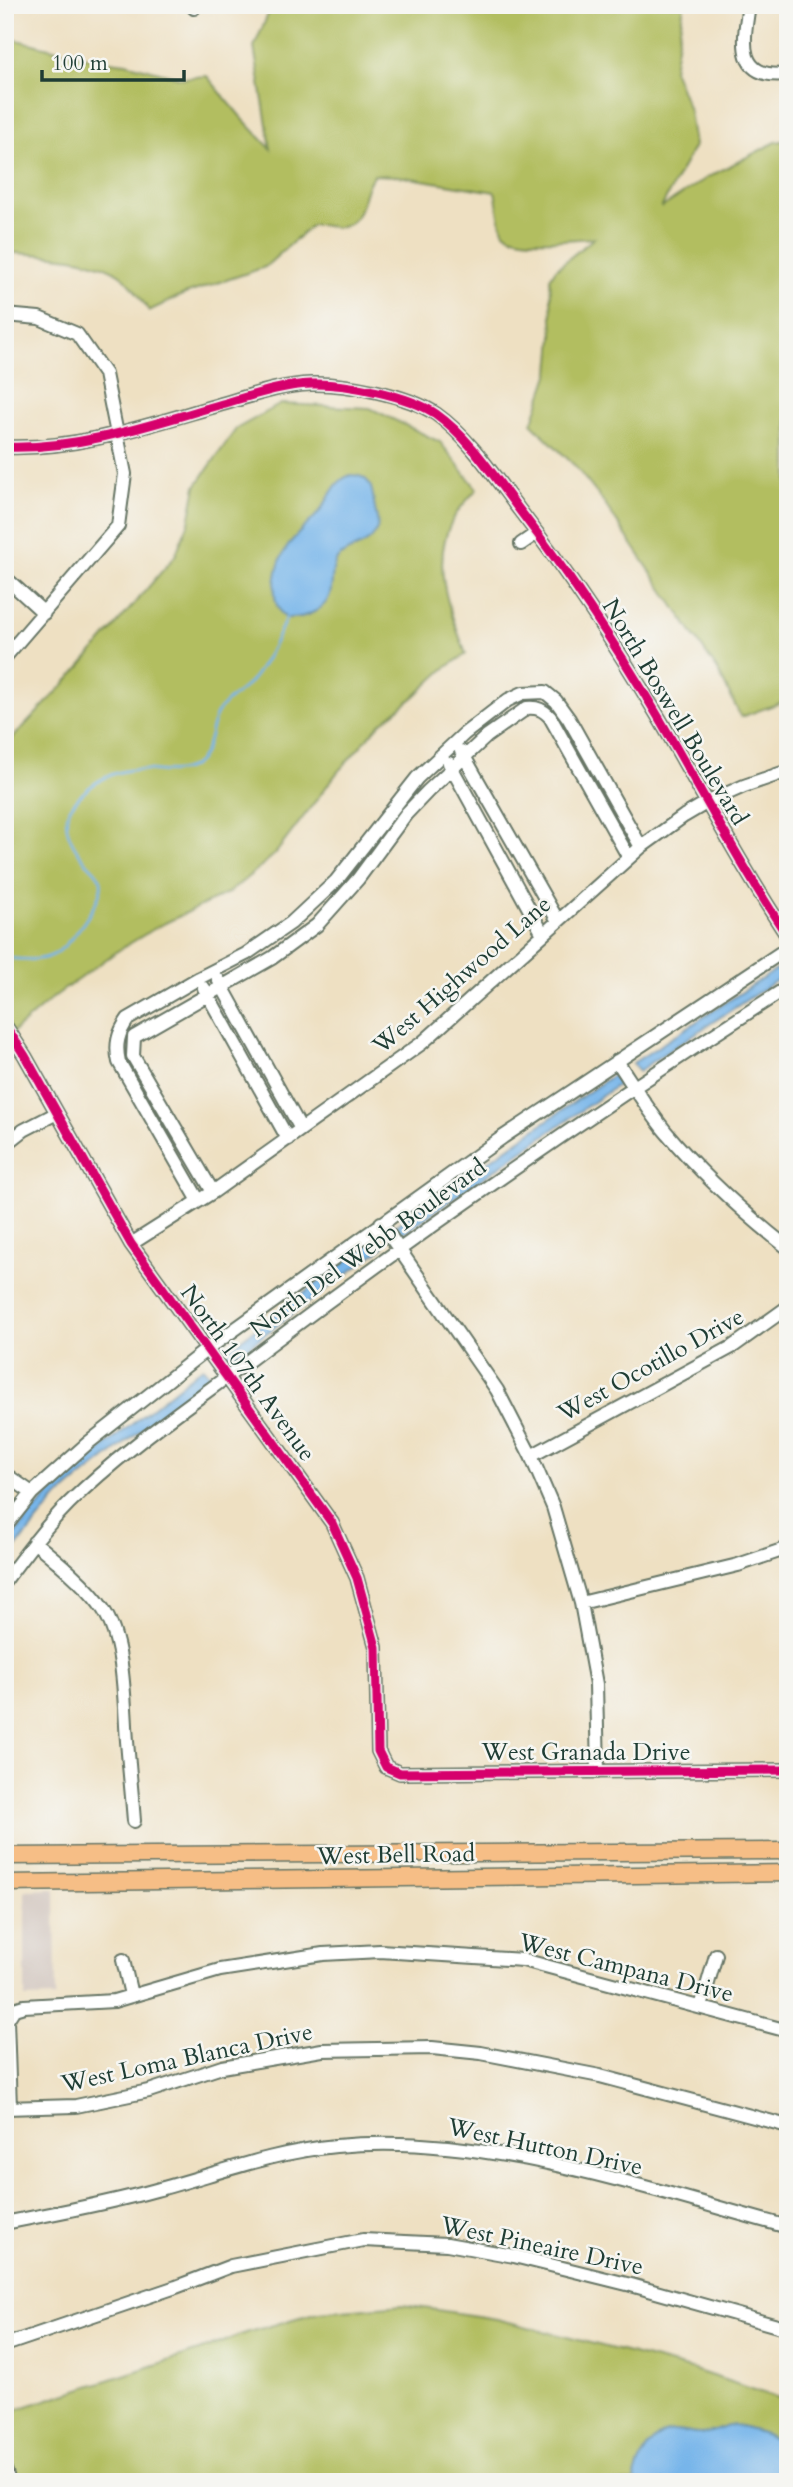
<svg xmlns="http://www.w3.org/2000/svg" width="793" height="2487" font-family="Cardo,serif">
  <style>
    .industrial { fill: #cec1ba }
    .green { fill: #b2be60; stroke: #687e4a; stroke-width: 2 }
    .water { fill: #77b5ea; stroke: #4b798f; stroke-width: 2 }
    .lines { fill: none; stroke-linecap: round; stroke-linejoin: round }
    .stream { stroke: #77b5ea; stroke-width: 2.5 }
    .minor-casing { stroke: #677666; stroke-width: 16 }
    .major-casing { stroke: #677666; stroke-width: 19 }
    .minor { stroke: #fff; stroke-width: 12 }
    .major { stroke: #f6be86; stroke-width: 16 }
    .cycleway-casing { stroke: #f6f6f2; stroke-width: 13 }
    .cycleway { stroke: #d6006c; stroke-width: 9 }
    .labels { text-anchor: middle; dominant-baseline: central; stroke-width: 5; stroke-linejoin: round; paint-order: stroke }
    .street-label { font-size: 24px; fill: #1f3d34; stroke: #f6f6f2 }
  </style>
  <rect width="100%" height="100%" fill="#f6f6f2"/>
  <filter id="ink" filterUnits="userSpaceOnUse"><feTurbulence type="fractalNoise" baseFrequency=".0143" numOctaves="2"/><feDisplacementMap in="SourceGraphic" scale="14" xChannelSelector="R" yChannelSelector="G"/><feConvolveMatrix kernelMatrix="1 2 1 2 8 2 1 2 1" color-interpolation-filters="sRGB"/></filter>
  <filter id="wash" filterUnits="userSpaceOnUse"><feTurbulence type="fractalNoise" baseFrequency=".00686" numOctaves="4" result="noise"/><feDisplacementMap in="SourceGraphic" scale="28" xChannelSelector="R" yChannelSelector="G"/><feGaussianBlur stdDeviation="1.57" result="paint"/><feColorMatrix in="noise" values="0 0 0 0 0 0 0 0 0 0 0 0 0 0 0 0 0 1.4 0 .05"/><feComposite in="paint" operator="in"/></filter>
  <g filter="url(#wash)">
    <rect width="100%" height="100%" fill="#eee0c2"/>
    <path class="industrial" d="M55 1889 56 1997 25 1998V1890Z"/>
    <path class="green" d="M269 5H684L673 69 689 110 694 146 661 208 708 177 776 142 788 140V700L741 717 718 671 602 500 574 465 532 424 550 372 553 337 550 278 556 269 594 238C577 239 510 246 503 230 498 219 498 203 495 192L398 176 374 175C360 190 367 223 339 227 331 228 321 224 312 225L265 267 182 295 149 311C141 299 133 285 122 276 91 254 42 256 5 252V37L93 59 126 63 181 78 207 76 241 117 271 149 254 47 269 12Z
      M281 404 370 408 440 442 477 489C469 498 459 508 453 519 429 563 450 611 466 654L444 669 415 696 380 724 337 773 275 854 253 873 228 893 159 926 119 950 55 996 5 1039V746L76 672 175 556 189 522 196 486 236 429Z
      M403 2305 497 2319 691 2369 788 2401V2482H5V2413L199 2351 246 2333 318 2312Z"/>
    <path class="water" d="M351 475C374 475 372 493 375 509 377 518 380 527 374 535 367 547 348 548 338 558 331 566 333 579 331 589 329 610 304 619 286 618 266 602 276 561 290 543 299 531 311 522 320 511 330 498 334 480 351 475Z
      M788 962V973L650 1063 639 1072 633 1063Z
      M613 1075 619 1084 402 1234 396 1225Z
      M378 1238 384 1247 230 1360 224 1352Z
      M203 1367 210 1376 77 1481 56 1499 5 1561V1547L30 1515 70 1474Z
      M734 2425 765 2434 788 2445V2482H634C637 2463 651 2432 673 2431 683 2430 692 2435 701 2434 713 2433 723 2426 734 2425Z"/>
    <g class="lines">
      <path class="stream" d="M5 958C21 959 38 962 53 955 68 948 105 898 101 881 99 873 91 867 85 861 72 845 58 822 73 804 91 781 118 767 147 770 162 771 175 774 189 768 212 757 207 730 218 712 224 701 240 693 249 683 265 665 276 641 286 618"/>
    </g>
  </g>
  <g filter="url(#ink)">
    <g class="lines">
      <g class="minor-casing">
        <path id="minor" d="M193 5 194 8
          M749 5C743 42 736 80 788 74
          M5 315 39 318 77 334 105 374 125 474 118 526 5 657
          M5 447C79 450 152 424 222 404 250 396 281 385 311 384 345 383 408 395 436 414 470 438 495 478 521 512 571 577 617 647 659 718 702 792 741 866 788 937
          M521 544 537 533
          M10 582 44 613
          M461 751 558 921
          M449 763 543 934
          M218 979 301 1129
          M204 988 288 1139
          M5 1025 25 1056 131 1244 332 1523 357 1578 376 1647 378 1751 386 1767 400 1773 788 1770
          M617 1061C633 1085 648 1110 666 1132 702 1175 745 1214 788 1248
          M5 1145 24 1130 57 1113
          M213 1192 133 1056 134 1037 272 958 317 925 358 879 406 814 428 791 487 736 527 708C538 707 543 710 550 717L628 856
          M199 1201 119 1062C115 1045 118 1033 128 1019L199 978 246 954 291 923 336 881 417 778 464 734 508 700 523 693 545 692 556 701 569 719 641 847
          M381 1223 497 1390 531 1456 553 1507 581 1603 596 1684 598 1772
          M131 1244 213 1192 422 1043 641 847 684 816 706 803 744 786 788 771
          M531 1456 732 1347 788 1307
          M5 1474 32 1493
          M5 1527 32 1493 88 1443 206 1350 503 1137 788 948
          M34 1542C55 1559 88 1586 103 1609 125 1642 124 1702 127 1741 129 1767 132 1794 134 1821
          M5 1581C25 1554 45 1527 69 1503 128 1445 199 1399 264 1349 434 1221 609 1101 788 987
          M581 1603 738 1565 788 1548
          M123 1960 131 1995
          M701 2007 716 1955
          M5 2108 76 2106 149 2091 222 2067 322 2050 432 2048 481 2053 600 2076 788 2126
          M10 2108 7 2020 14 2009 24 2006 114 2001 220 1970 323 1954 380 1951 523 1960 788 2031
          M5 2223C55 2213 106 2204 156 2190 216 2174 273 2152 336 2146 482 2131 647 2189 788 2227
          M5 2345 176 2287 231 2266 363 2240 447 2244 514 2256 631 2285 788 2329
          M5 2469 9 2482"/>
      </g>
      <g class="major-casing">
        <path id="major" d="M5 1856 788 1851
          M5 1883 788 1873"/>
      </g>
      <use href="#minor" class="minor"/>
      <use href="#major" class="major"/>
      <g class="cycleway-casing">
        <path id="cycleway" d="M5 447C79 450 152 424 222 404 250 396 281 385 311 384 345 383 408 395 436 414 470 438 495 478 521 512 571 577 617 647 659 718 702 792 741 866 788 937
          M5 1025 25 1056 131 1244 332 1523 357 1578 376 1647 378 1751 386 1767 400 1773 788 1770"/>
      </g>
      <use href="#cycleway" class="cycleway"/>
    </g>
  </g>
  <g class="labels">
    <g class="street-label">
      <text transform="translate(675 712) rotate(59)">North Boswell Boulevard</text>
      <text transform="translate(462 975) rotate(-41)">West Highwood Lane</text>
      <text transform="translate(368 1248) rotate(-36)">North Del Webb Boulevard</text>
      <text transform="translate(651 1365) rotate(-29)">West Ocotillo Drive</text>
      <text transform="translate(248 1373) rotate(54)">North 107th Avenue</text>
      <text x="586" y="1752">West Granada Drive</text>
      <text transform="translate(396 1855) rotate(-1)">West Bell Road</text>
      <text transform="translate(626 1968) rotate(14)">West Campana Drive</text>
      <text transform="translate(187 2058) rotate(-12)">West Loma Blanca Drive</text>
      <text transform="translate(545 2147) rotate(12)">West Hutton Drive</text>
      <text transform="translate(542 2246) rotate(12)">West Pineaire Drive</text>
    </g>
  </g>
  <rect width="793" height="2487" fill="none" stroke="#f6f6f2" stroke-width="28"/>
  <path d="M42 70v10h142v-10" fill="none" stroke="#1f3d34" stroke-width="3.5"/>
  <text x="52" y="70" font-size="21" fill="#1f3d34" stroke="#f6f6f2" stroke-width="5" paint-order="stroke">100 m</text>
</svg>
